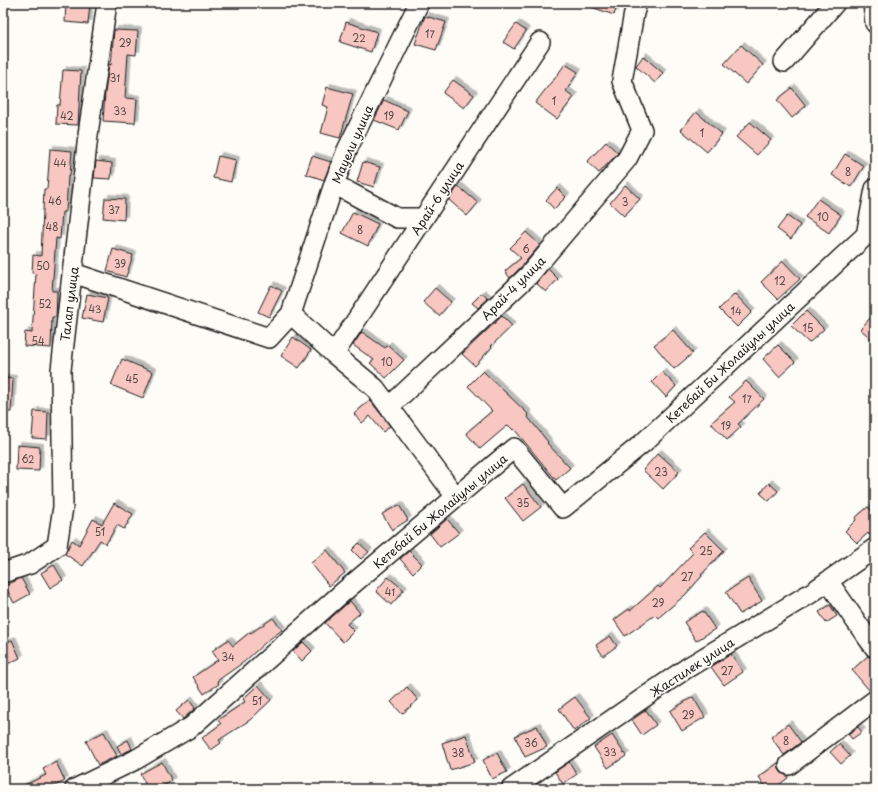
<svg xmlns="http://www.w3.org/2000/svg" width="878" height="792" font-family="'Playpen Sans',sans-serif">
  <style>
    .building { fill: #f8c7c2; stroke: #1c1c1c; filter: url(#shadow) }
    .lines { fill: none; stroke-linecap: round; stroke-linejoin: round }
    .minor-casing { stroke: #1c1c1c; stroke-width: 22 }
    .minor { stroke: #fdfcf7; stroke-width: 19 }
    .labels { text-anchor: middle; dominant-baseline: central; stroke-width: 3.5; stroke-linejoin: round; paint-order: stroke }
    .number-label { font-size: 10px; fill: #534746 }
    .street-label { font-size: 12px; fill: #1c1c1c; stroke: #fdfcf7 }
  </style>
  <defs>
    <filter id="shadow"><feDropShadow dx="3.5" dy="-3.5" stdDeviation="0" flood-color="#0004"/></filter>
  </defs>
  <rect width="100%" height="100%" fill="#fdfcf7"/>
  <filter id="ink" filterUnits="userSpaceOnUse"><feTurbulence type="fractalNoise" baseFrequency=".025" numOctaves="2"/><feDisplacementMap in="SourceGraphic" scale="8" xChannelSelector="R" yChannelSelector="G"/><feConvolveMatrix kernelMatrix="1 2 1 2 8 2 1 2 1" color-interpolation-filters="sRGB"/></filter>
  <g filter="url(#ink)">
    <path class="building" d="M66 3H90L88 24 65 22Z
      M583 3H618L614 15 583 4Z
      M425 16 446 22 436 50 415 44Z
      M346 22 377 32 371 52 340 42Z
      M516 24 526 31 514 49 503 42Z
      M114 30 138 31 136 55 128 54 125 98 137 99 135 123 103 121 105 93 109 64 111 65Z
      M741 45 763 65 746 84 724 64Z
      M643 56 663 73 655 83 636 66Z
      M565 64 578 72 566 91 574 97 557 119 535 103 552 81H553Z
      M63 70 81 71 78 125 56 124 57 105H60Z
      M453 80 474 95 464 108 443 93Z
      M327 87 353 94 340 138 321 133 328 107 322 105Z
      M792 88 806 106 792 118 777 100Z
      M384 100 408 111 399 130 374 120Z
      M696 112 722 134 707 152 681 130Z
      M750 122 771 140 757 155 736 137Z
      M606 142 618 153 599 173 587 162Z
      M50 149 72 151 70 175H68L66 212H62L60 239 56 238 52 291H57L56 317H52L51 348 24 346 25 332 32 333 36 274 32 273 33 255 41 256 44 189H47Z
      M845 154 864 166 851 187 832 175Z
      M218 156 236 160 231 182 213 178Z
      M312 156 331 162 324 180 306 174Z
      M96 161 112 163 111 179 94 178Z
      M363 162 380 167 374 187 357 182Z
      M625 185 640 199 624 216 610 203Z
      M458 186 478 203 467 216 449 200Z
      M557 188 566 197 554 209 546 200Z
      M105 198 125 199 124 220 103 218Z
      M818 199 841 215 829 233 805 217Z
      M353 212 378 224 368 246 342 233Z
      M787 216 800 225 791 239 777 229Z
      M526 232 540 245 521 267 510 278 505 271 521 258 510 248Z
      M113 249 133 255 126 277 107 271Z
      M783 261 800 279 778 299 761 282Z
      M548 269 558 279 546 292 536 283Z
      M271 285 282 291 269 317 258 312Z
      M435 288 451 302 439 316 423 302Z
      M482 293 488 299 478 308 472 303Z
      M87 294 108 298 103 322 82 318Z
      M735 294 752 312 737 327 719 309Z
      M806 311 824 329 809 343 791 326Z
      M875 313V342L860 329Z
      M502 316 512 326 491 346 492 347 475 366 462 354Z
      M673 330 693 353 674 369 654 345Z
      M362 332 385 348 388 345 404 360 386 378 370 363 374 360 353 345Z
      M293 337 311 350 299 368 281 356Z
      M778 345 795 362 779 377 763 359Z
      M122 359 153 372 143 398 111 385Z
      M483 371 528 414 527 416 548 442 547 443 570 468 556 480 514 429 513 430 508 425 480 449 466 433 492 411 468 386Z
      M662 372 676 386 666 397 652 382Z
      M3 378 13 379 11 412H3Z
      M746 381 764 399 738 424 741 427 727 440 711 423 735 402 729 397Z
      M370 400 390 426 383 432 370 416 362 423 354 414Z
      M34 411 48 412 47 439 32 438Z
      M17 445 40 447 39 471 16 470Z
      M658 453 679 472 663 489 643 470Z
      M769 483 778 491 769 501 760 493Z
      M523 484 541 507 523 521 505 498Z
      M114 503 133 514 124 529 117 525 106 544 100 540 83 566 65 554 72 540 79 545 93 519 102 524Z
      M399 505 408 520 392 530 382 514Z
      M868 507 875 514V530L869 535 868 533 857 543 845 531 856 520 855 518Z
      M447 519 459 533 440 547 430 534Z
      M705 532 724 551 701 575 702 576 685 595 658 618 655 615 625 636 614 620 629 609 630 611 658 586 660 588 693 553 688 548Z
      M359 543 369 552 361 559 352 550Z
      M327 550 345 573 329 586 311 563Z
      M409 551 422 564 413 573 400 559Z
      M54 565 63 580 50 588 41 573Z
      M388 577 404 590 391 605 376 591Z
      M21 578 30 594 14 603 5 586Z
      M748 578 762 601 740 614 726 592Z
      M350 601 360 613 347 624 354 631 343 642 325 623Z
      M830 605 837 616 826 623 819 612Z
      M703 611 715 629 696 641 684 622Z
      M273 618 282 630 267 641 244 662 217 681 219 684 204 694 193 677 218 660 212 651 228 640 233 646 250 632 251 633Z
      M610 636 617 646 603 656 596 645Z
      M12 640 20 658 3 666V644Z
      M303 642 312 651 302 661 293 651Z
      M731 654 743 672 724 685 711 667Z
      M868 656 875 659V685L869 690 852 670Z
      M258 685 271 700 250 720 219 740 221 743 211 750 202 738 221 724 218 720 245 702 243 699Z
      M407 687 418 700 402 714 391 702Z
      M575 697 591 718 574 731 559 709Z
      M693 697 705 717 682 731 670 711Z
      M189 700 195 708 183 719 176 711Z
      M646 710 656 725 642 735 632 720Z
      M788 724 801 742 784 755 771 737Z
      M537 726 547 747 525 757 515 736Z
      M858 727 862 732 852 739 848 734Z
      M104 732 117 756 98 765 86 741Z
      M466 735 475 762 450 770 442 743Z
      M612 735 626 756 608 768 594 747Z
      M128 740 132 749 121 754 117 746Z
      M839 744 850 756 841 764 830 752Z
      M497 753 507 772 492 779 483 760Z
      M56 762 65 781 48 789H17L46 775 43 769Z
      M162 762 172 781 157 789H148L140 774Z
      M569 762 577 774 563 784 555 772Z
      M778 763 780 771 786 775 788 778 773 789H767L759 777Z"/>
    <g class="lines">
      <g class="minor-casing">
        <path id="minor" d="M873 3 875 23
          M784 62 835 3
          M334 184 397 218H424
          M73 273 269 338 291 314 334 184 347 150 419 3
          M291 314 334 354 375 388 456 497
          M334 354 540 42
          M389 407 529 275 627 159 642 130 622 81 634 13 637 3
          M3 573 30 564 57 546 63 507 61 370 89 127 107 3
          M828 581 864 633 875 648
          M789 765 875 700
          M75 789 135 760 191 727 342 593 514 448 563 508 643 443 866 235 875 189
          M511 789 687 668 811 593 875 548"/>
      </g>
      <use href="#minor" class="minor"/>
    </g>
  </g>
  <g class="labels">
    <g class="number-label">
      <text x="430" y="33">17</text>
      <text x="359" y="37">22</text>
      <text x="125" y="42">29</text>
      <text x="115" y="77">31</text>
      <text x="554" y="100">1</text>
      <text x="120" y="110">33</text>
      <text x="67" y="115">42</text>
      <text x="389" y="115">19</text>
      <text x="702" y="132">1</text>
      <text x="60" y="162">44</text>
      <text x="848" y="171">8</text>
      <text x="55" y="200">46</text>
      <text x="625" y="201">3</text>
      <text x="114" y="209">37</text>
      <text x="823" y="216">10</text>
      <text x="52" y="226">48</text>
      <text x="360" y="229">8</text>
      <text x="526" y="248">6</text>
      <text x="120" y="263">39</text>
      <text x="43" y="265">50</text>
      <text x="780" y="280">12</text>
      <text x="45" y="303">52</text>
      <text x="95" y="308">43</text>
      <text x="736" y="310">14</text>
      <text x="808" y="327">15</text>
      <text x="38" y="340">54</text>
      <text x="387" y="361">10</text>
      <text x="132" y="378">45</text>
      <text x="747" y="398">17</text>
      <text x="726" y="425">19</text>
      <text x="28" y="458">62</text>
      <text x="661" y="471">23</text>
      <text x="523" y="502">35</text>
      <text x="100" y="531">51</text>
      <text x="706" y="550">25</text>
      <text x="687" y="576">27</text>
      <text x="390" y="591">41</text>
      <text x="658" y="602">29</text>
      <text x="228" y="656">34</text>
      <text x="727" y="670">27</text>
      <text x="257" y="700">51</text>
      <text x="688" y="714">29</text>
      <text x="786" y="740">8</text>
      <text x="531" y="742">36</text>
      <text x="610" y="751">33</text>
      <text x="458" y="752">38</text>
    </g>
    <g class="street-label">
      <text transform="translate(352 144) rotate(-66)">Мауели улица</text>
      <text transform="translate(437 198) rotate(-57)">Арай-6 улица</text>
      <text transform="translate(513 288) rotate(-45)">Арай-4 улица</text>
      <text transform="translate(69 304) rotate(-83)">Талап улица</text>
      <text transform="translate(730 362) rotate(-43)">Кетебай Би Жолайулы улица</text>
      <text transform="translate(440 511) rotate(-40)">Кетебай Би Жолайулы улица</text>
      <text transform="translate(692 667) rotate(-33)">Жастилек улица</text>
    </g>
  </g>
  <rect width="878" height="792" fill="none" stroke="#fdfcf7" stroke-width="16"/>
  <rect x="8" y="8" width="862" height="776" fill="none" stroke="#1c1c1c" stroke-width="1.5" filter="url(#ink)"/>
</svg>
